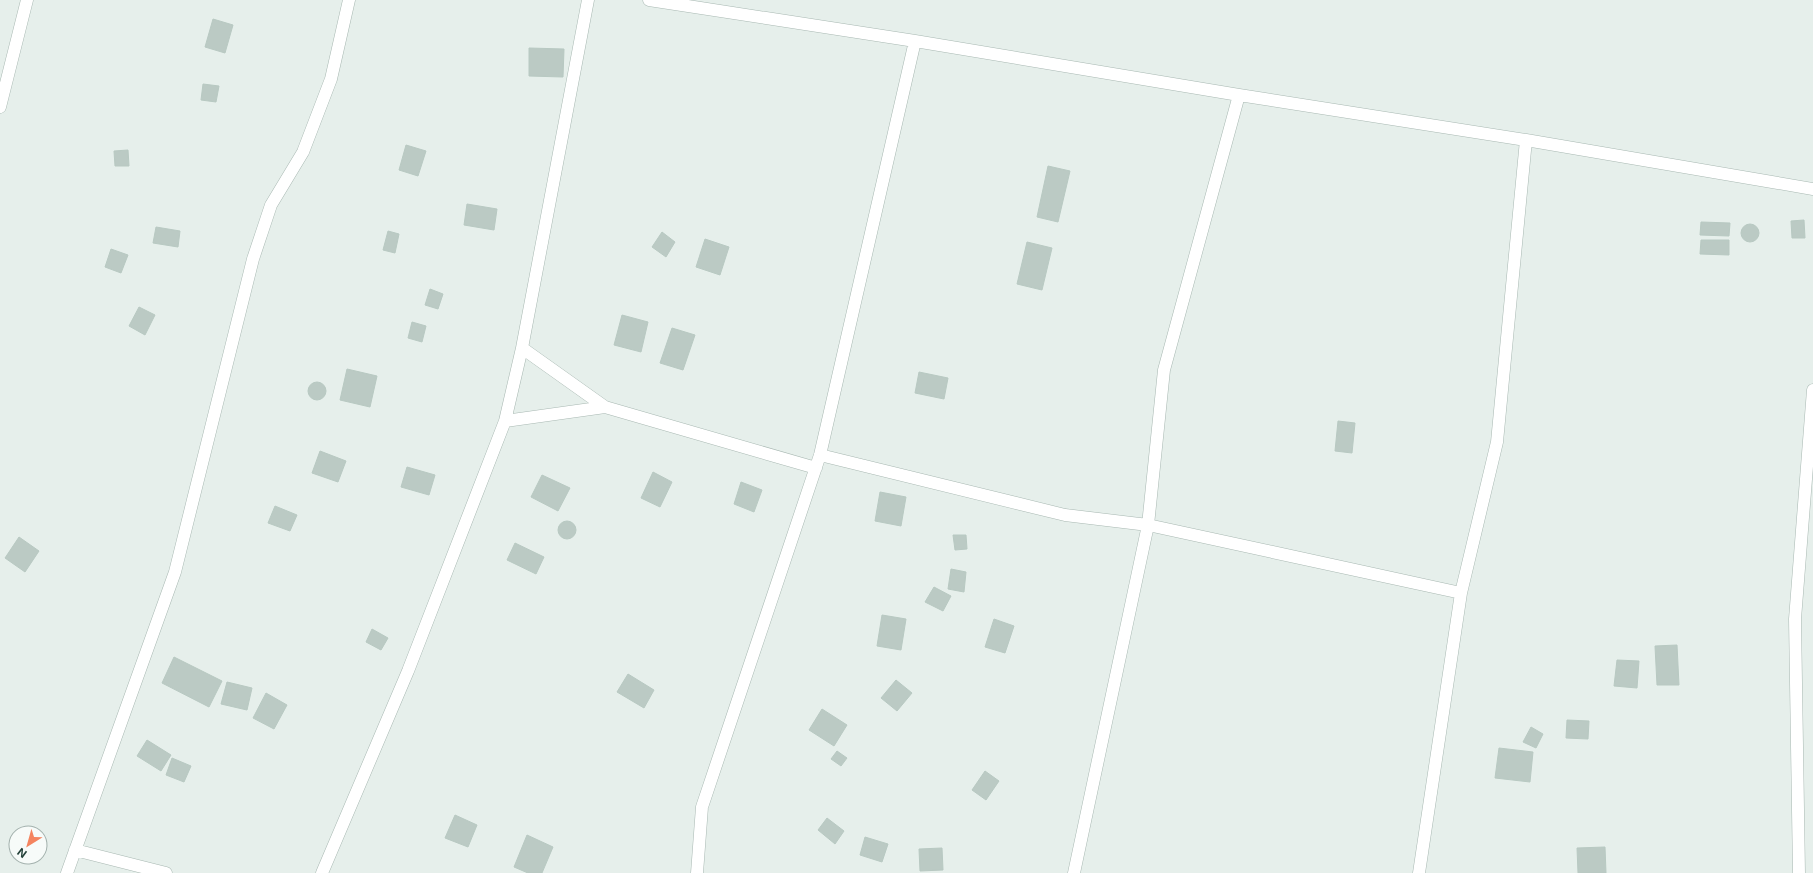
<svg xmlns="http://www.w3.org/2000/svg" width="1813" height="873" font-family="Inter,sans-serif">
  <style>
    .building { fill: #bbcac4; stroke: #b8c9c2 }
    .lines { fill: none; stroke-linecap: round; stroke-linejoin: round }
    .minor-casing { stroke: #a8b8b2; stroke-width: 13 }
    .minor { stroke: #fff; stroke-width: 12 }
  </style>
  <rect width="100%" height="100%" fill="#e6efeb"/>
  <path class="building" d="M213 19 233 25 225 53 205 47Z
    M529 48 564 49 563 77 529 76Z
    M203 84 219 86 216 102 201 100Z
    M406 145 426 151 418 176 399 170Z
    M128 150 129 166H115L114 151Z
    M1048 166 1070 171 1058 222 1037 217Z
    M467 204 497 209 494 230 464 225Z
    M1804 220 1805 238H1792L1791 221Z
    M1701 222 1730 223 1729 236 1700 235Z
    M1741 233a9 9 0 1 1 18 0a9 9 0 1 1-18 0Z
    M156 227 180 231 178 247 153 243Z
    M388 231 399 234 395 253 383 250Z
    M662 232 675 242 666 257 652 247Z
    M705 239 729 247 720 275 696 267Z
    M1701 240H1729V255L1700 254Z
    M1027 242 1052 248 1042 290 1017 284Z
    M111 249 128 255 121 273 105 267Z
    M430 289 443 294 438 309 425 305Z
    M139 307 155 315 145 335 129 326Z
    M622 315 648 322 641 352 614 345Z
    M412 322 426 326 422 342 408 338Z
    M672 328 695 335 683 370 660 363Z
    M347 369 377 376 370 407 340 400Z
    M919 372 948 378 944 399 915 393Z
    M308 391a9 9 0 1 1 18 0a9 9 0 1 1-18 0Z
    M1338 421 1355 423 1352 453 1335 451Z
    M320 451 346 461 338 482 312 473Z
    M407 467 435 475 429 495 401 487Z
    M653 472 672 482 660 507 641 498Z
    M542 475 570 488 558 511 531 497Z
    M741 482 762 490 754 512 734 504Z
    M880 492 906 497 901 526 875 521Z
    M275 506 297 515 290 531 268 523Z
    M558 530a9 9 0 1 1 18 0a9 9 0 1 1-18 0Z
    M953 535H966L967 549 955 550Z
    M19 537 39 551 25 572 5 558Z
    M515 543 544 557 536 574 507 560Z
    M951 569 966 572 964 592 948 589Z
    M934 587 951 596 943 611 925 602Z
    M882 615 906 619 901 650 877 646Z
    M994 619 1014 626 1005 653 985 647Z
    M372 629 388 638 381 650 366 642Z
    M1677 645 1679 685H1657L1655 646Z
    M174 657 222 681 209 707 162 683Z
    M1617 660 1639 661 1637 688 1614 686Z
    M628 674 654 690 644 708 617 692Z
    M896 680 912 693 897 711 881 698Z
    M227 682 252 688 247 710 221 704Z
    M266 693 287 705 274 729 253 718Z
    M822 709 847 725 834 746 809 730Z
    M1567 720 1589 721 1588 739 1566 738Z
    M1531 727 1543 734 1536 748 1523 742Z
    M147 740 171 755 161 771 137 756Z
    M1499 748 1533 752 1530 782 1495 778Z
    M837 751 847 758 841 766 831 759Z
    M172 758 191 766 184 782 166 775Z
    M985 771 999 781 986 800 972 790Z
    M455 815 477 825 468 847 445 838Z
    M827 818 844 831 835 844 818 830Z
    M527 835 553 847 542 873H528L514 867Z
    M865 837 888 844 882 862 860 855Z
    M1605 847 1606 873H1578L1577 848Z
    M942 848 943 870 920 871 919 849Z"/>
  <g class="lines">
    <g class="minor-casing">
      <path id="minor" d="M649 0 915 41 1239 95 1526 140 1813 189
        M0 107 27 0
        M522 348 605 407 816 468
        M505 421 605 407
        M820 455 1065 515 1148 525 1461 593
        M75 850 166 873
        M67 873 175 572 253 259 271 205 303 152 331 79 349 0
        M322 873 408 671 505 421 522 348 588 0
        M697 873 702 807 820 455 915 41
        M1074 873 1148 525 1164 370 1239 95
        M1419 873 1461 593 1497 442 1526 140
        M1799 873 1795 619 1813 390"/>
    </g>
    <use href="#minor" class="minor"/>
  </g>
  <g transform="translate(28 845) rotate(217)"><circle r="19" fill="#f7fbf9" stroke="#a3b1ad"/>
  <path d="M0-3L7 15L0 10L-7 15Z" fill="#f4845f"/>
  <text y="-6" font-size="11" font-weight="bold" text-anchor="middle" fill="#24423a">N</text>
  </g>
</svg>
